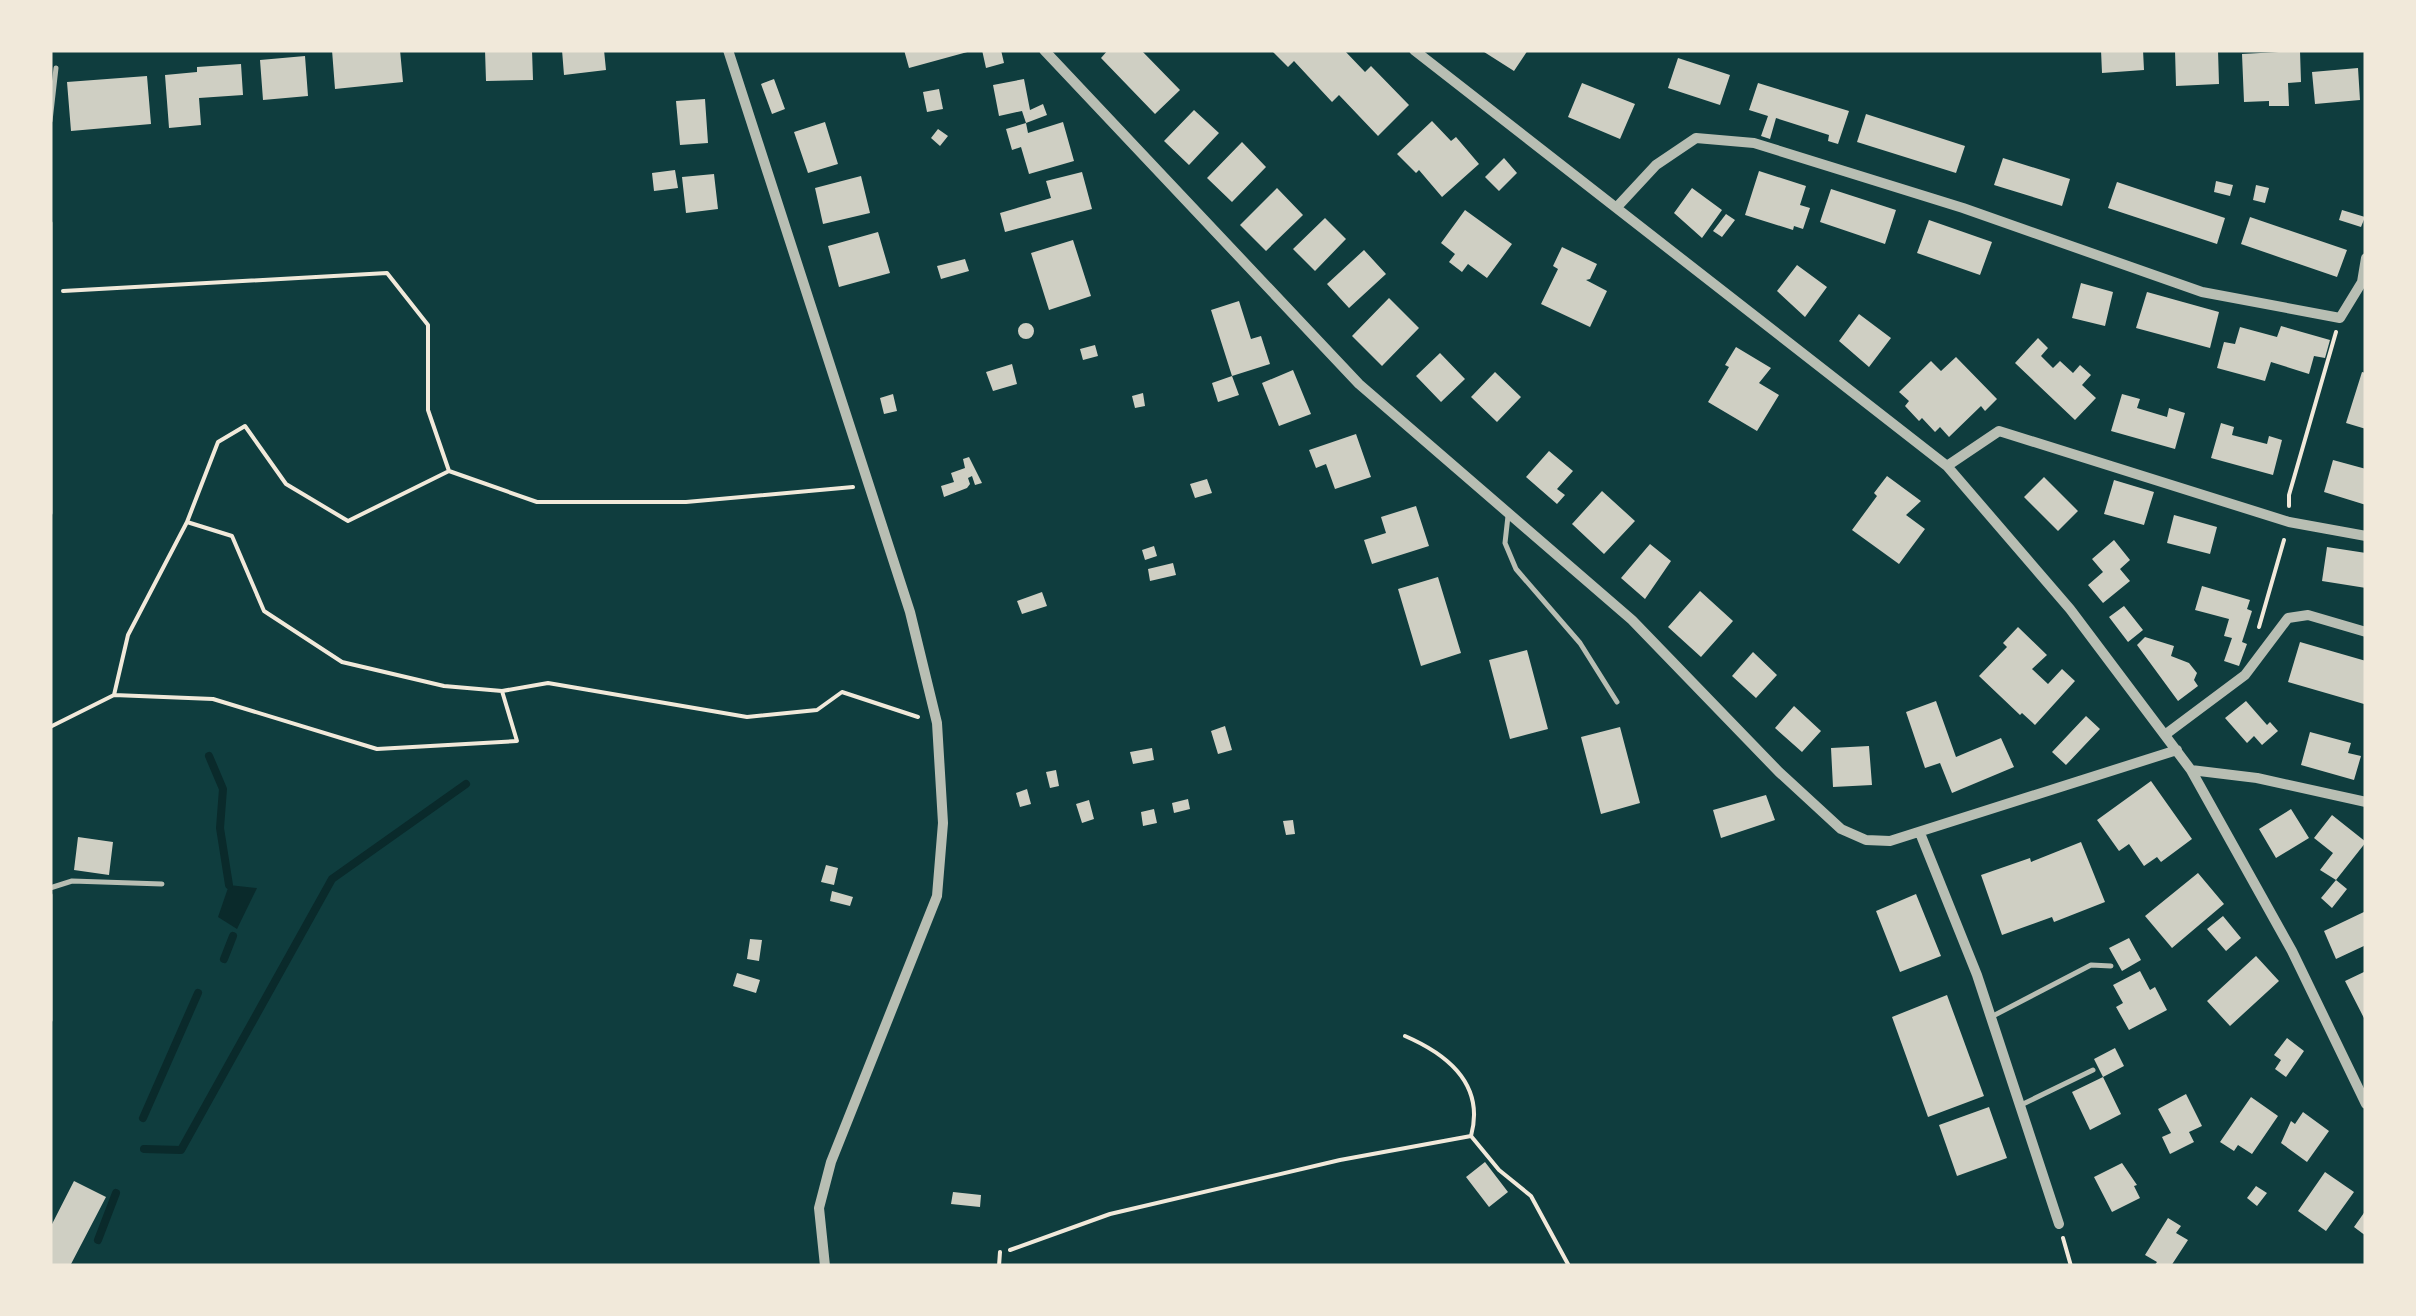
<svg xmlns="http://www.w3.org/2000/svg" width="2416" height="1316" font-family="Georgia,serif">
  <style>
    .water { fill: #0a2a2b }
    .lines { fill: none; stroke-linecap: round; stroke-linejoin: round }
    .stream { stroke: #0a2a2b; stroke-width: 8 }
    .building { fill: #cfcfc3 }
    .path { stroke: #f1e9da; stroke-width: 4 }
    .service { stroke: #b8beb3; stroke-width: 5 }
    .minor { stroke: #b8beb3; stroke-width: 10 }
  </style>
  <rect width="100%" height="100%" fill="#0f3d3e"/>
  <path class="water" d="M229 885 257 888 237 929 218 917Z"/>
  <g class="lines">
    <path class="stream" d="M209 756 223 789 220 828 229 885
      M224 959 233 936
      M143 1118 198 993
      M144 1149 181 1150 332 879 466 784
      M98 1240 116 1193"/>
  </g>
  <path class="building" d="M332 50H400L403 82 335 89Z
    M485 50H532L533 80 486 81Z
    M562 50H604L606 70 564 75Z
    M904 50H970L971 51 909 68Z
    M982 50H1001L1004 63 986 68Z
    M1108 50H1141L1180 90 1155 114 1101 58Z
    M1271 50H1344L1365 72 1371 66 1409 105 1378 136 1339 95 1332 102 1294 61 1288 67Z
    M1481 50H1528L1514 71Z
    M2101 50H2143L2144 70 2102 73Z
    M2175 50H2218L2219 84 2176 86Z
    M2300 51 2301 82 2288 83 2289 106H2269V101L2244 102 2242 54Z
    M305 56 308 96 263 100 260 60Z
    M1678 58 1730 75 1720 105 1668 88Z
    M241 64 243 95 199 98 201 125 169 128 165 75 197 72V67Z
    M2358 68 2360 100 2315 104 2312 72Z
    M147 76 151 124 71 131 67 82Z
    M774 79 785 109 772 114 761 84Z
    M1024 79 1030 110 1043 104 1047 115 1026 123 1022 111 999 116 993 85Z
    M1582 83 1635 104 1620 139 1568 117Z
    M1758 83 1849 111 1838 144 1828 141 1829 135 1776 118 1770 139 1761 136 1768 116 1749 110Z
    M939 89 943 109 927 112 923 92Z
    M705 99 708 143 680 145 676 101Z
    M1194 110 1219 133 1189 165 1164 141Z
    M1866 114 1965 146 1956 173 1857 142Z
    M1432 121 1451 141 1456 137 1479 164 1442 197 1419 170 1416 173 1397 154Z
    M825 122 838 164 808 173 794 132Z
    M1063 122 1074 161 1029 174 1021 147 1012 150 1006 129 1026 123 1028 133Z
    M938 129 948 136 940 146 931 138Z
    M1242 142 1266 167 1232 202 1207 178Z
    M1504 158 1517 173 1499 191 1485 177Z
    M2003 158 2070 179 2062 206 1994 185Z
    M675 170 678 188 654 191 652 173Z
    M1759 171 1806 186 1800 205 1810 208 1803 229 1794 226 1793 230 1745 215Z
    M1082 172 1092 209 1005 232 1000 213 1051 198 1046 181Z
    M714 174 718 209 686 213 682 177Z
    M861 176 870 213 823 224 815 188Z
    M2216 181 2233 185 2230 196 2214 192Z
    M2117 182 2225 218 2217 244 2108 208Z
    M2256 185 2269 188 2265 203 2253 200Z
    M1277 188 1303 215 1266 251 1240 225Z
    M1692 188 1722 210 1702 238 1674 213Z
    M1831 189 1896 210 1885 244 1820 222Z
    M1465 210 1512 244 1487 278 1468 264 1462 272 1449 262 1455 254 1441 243Z
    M2342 210 2365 217 2361 227 2339 220Z
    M1726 214 1735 220 1722 237 1713 231Z
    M2250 217 2347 250 2337 277 2241 244Z
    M1325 218 1346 239 1315 271 1293 249Z
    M1929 220 1992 242 1980 275 1917 253Z
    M878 232 890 273 839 287 828 246Z
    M1073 240 1091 296 1049 310 1031 253Z
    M1562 247 1597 264 1590 279 1586 280 1607 291 1590 327 1541 304 1558 269 1553 266Z
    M1364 250 1386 274 1349 308 1327 284Z
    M965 259 969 271 941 279 937 266Z
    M1797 265 1827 287 1805 317 1777 291Z
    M2081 283 2113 292 2105 326 2072 318Z
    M2147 292 2219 312 2210 348 2136 328Z
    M1389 298 1419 328 1382 366 1352 336Z
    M1239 301 1251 339 1261 336 1270 364 1232 376 1211 310Z
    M1859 314 1891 338 1869 367 1839 341Z
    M1018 331a8 8 0 1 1 16 0a8 8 0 1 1-16 0Z
    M2281 326 2330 340 2325 358 2314 356 2309 374 2271 362 2265 381 2217 368 2224 342 2235 344 2240 327 2277 337Z
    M2038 338 2048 348 2041 356 2053 368 2060 361 2073 373 2080 365 2091 375 2082 385 2096 398 2075 420 2015 363Z
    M1095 345 1098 356 1083 360 1080 349Z
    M1736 347 1771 368 1759 383 1779 395 1757 431 1708 402 1729 367 1725 365Z
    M1440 353 1465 379 1441 402 1416 376Z
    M1956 357 1997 399 1985 411 1981 406 1949 437 1940 427 1935 432 1922 418 1919 421 1905 406 1909 401 1899 392 1931 361 1941 371Z
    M1012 364 1017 384 993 391 986 372Z
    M1293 370 1311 414 1279 426 1262 383Z
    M1495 372 1521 397 1497 422 1471 397Z
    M2362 372 2366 373V429L2346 423Z
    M1232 376 1239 395 1218 402 1212 383Z
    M1143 393 1145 406 1135 408 1132 396Z
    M893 394 897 411 884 414 880 398Z
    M2122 394 2140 399 2137 408 2167 417 2169 408 2185 413 2175 449 2111 431Z
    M2221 423 2234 427 2232 435 2267 444 2269 436 2282 440 2273 475 2211 458Z
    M1356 434 1371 477 1335 489 1326 464 1316 468 1309 450Z
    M1549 451 1573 471 1557 489 1565 495 1557 504 1526 477Z
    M969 457 982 483 975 485 972 476 968 478 970 484 967 488 944 497 941 486 954 482 951 473 965 468 963 459Z
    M2333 460 2366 469V505L2324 492Z
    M1887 476 1921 501 1906 515 1925 529 1899 564 1852 530 1877 496 1874 493Z
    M2044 477 2078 511 2058 531 2024 497Z
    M1207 479 1212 493 1195 498 1190 484Z
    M2114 480 2154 492 2144 525 2104 514Z
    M1602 491 1635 521 1604 554 1572 524Z
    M1416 506 1429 546 1372 564 1364 540 1386 533 1381 517Z
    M2174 515 2217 527 2210 554 2167 543Z
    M2114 540 2130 560 2120 569 2130 581 2103 603 2088 585 2103 572 2092 559Z
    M1650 544 1671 561 1645 599 1621 578Z
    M1154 546 1157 556 1145 560 1142 550Z
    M2327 547 2366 553V588L2322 581Z
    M1173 563 1176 575 1150 581 1148 569Z
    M1438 577 1461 653 1421 666 1398 589Z
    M2202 586 2250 600 2247 609 2252 611 2242 642 2247 644 2239 666 2224 661 2232 638 2224 636 2229 619 2195 610Z
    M1700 591 1733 621 1701 657 1668 627Z
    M1042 592 1047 606 1022 614 1017 601Z
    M2124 606 2143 630 2128 642 2109 617Z
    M2018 627 2047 655 2032 669 2048 684 2062 669 2075 681 2035 725 2022 713 2020 715 1979 676 2007 647 2003 643Z
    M2145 637 2174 646 2171 656 2189 663 2197 673 2194 680 2198 686 2178 701 2137 645Z
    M2300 642 2366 661 2364 704 2288 682Z
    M1527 650 1548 729 1510 739 1489 660Z
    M1753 652 1777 675 1756 698 1732 676Z
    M1936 701 1956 757 2001 738 2014 767 1952 793 1940 763 1925 768 1906 712Z
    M2246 701 2267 725 2270 722 2278 731 2262 745 2254 736 2247 743 2225 718Z
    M1794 706 1821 731 1802 752 1775 728Z
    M2086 716 2100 729 2066 765 2052 752Z
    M1225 726 1232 750 1218 754 1211 731Z
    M1620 727 1640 803 1601 814 1581 737Z
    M2310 732 2351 743 2348 753 2361 756 2354 780 2301 765Z
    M1869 746 1872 785 1833 787 1831 748Z
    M1152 748 1154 760 1133 764 1130 752Z
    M1056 770 1059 786 1050 788 1046 772Z
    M2151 781 2192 839 2161 862 2157 857 2144 866 2129 844 2119 851 2097 820Z
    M1027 789 1031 804 1020 807 1016 793Z
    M1766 795 1775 820 1721 838 1713 810Z
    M1188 799 1190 809 1174 813 1172 803Z
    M1089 800 1094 819 1082 823 1076 804Z
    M1154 809 1157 823 1143 826 1141 812Z
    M2291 809 2309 838 2276 858 2259 829Z
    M2332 815 2366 842 2336 880 2320 870 2333 853 2314 838Z
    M1293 820 1295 834 1286 835 1283 821Z
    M78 837 113 842 109 875 74 870Z
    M2081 842 2105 902 2054 922 2052 917 2002 935 1981 875 2030 858 2031 862Z
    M826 865 838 868 834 885 821 882Z
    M2198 873 2224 904 2172 948 2145 916Z
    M2336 880 2347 889 2332 908 2321 898Z
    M832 891 853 897 850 906 830 901Z
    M1916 894 1941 956 1900 972 1876 911Z
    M2366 911V945L2336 959 2324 931Z
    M2223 916 2241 938 2226 951 2207 929Z
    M2129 938 2141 960 2122 971 2109 948Z
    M750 939 762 940 759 961 747 959Z
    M2256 956 2279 981 2230 1026 2207 1001Z
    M2140 971 2150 990 2155 987 2167 1010 2129 1030 2116 1007 2123 1003 2113 985Z
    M2366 971V1022L2345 981Z
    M737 973 760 980 756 993 733 986Z
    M1947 995 1984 1096 1928 1117 1892 1017Z
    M2287 1038 2304 1051 2286 1077 2275 1069 2281 1060 2274 1055Z
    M2115 1048 2124 1066 2103 1077 2094 1059Z
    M2103 1077 2121 1114 2090 1130 2072 1092Z
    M2186 1094 2202 1126 2189 1132 2194 1142 2170 1154 2162 1137 2171 1133 2158 1109Z
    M2251 1097 2278 1116 2252 1154 2238 1145 2234 1151 2220 1142Z
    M1989 1107 2007 1158 1957 1176 1939 1125Z
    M2303 1112 2329 1131 2307 1162 2281 1143 2291 1121 2295 1124Z
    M1485 1162 1508 1192 1489 1207 1466 1177Z
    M2122 1163 2137 1185 2134 1186 2140 1198 2112 1212 2094 1177Z
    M2325 1172 2354 1192 2326 1231 2298 1211Z
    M74 1181 106 1197 70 1266H50V1228Z
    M2256 1186 2267 1193 2257 1206 2247 1198Z
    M953 1192 981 1195 980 1207 951 1204Z
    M2366 1210V1236L2354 1227Z
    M2168 1218 2181 1226 2176 1233 2188 1240 2171 1266H2154L2157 1262 2145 1255Z"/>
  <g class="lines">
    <path class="path" d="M63 291 387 273 428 325V410L449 471 537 502H686L853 487
      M2289 506V495L2336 332
      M187 522 232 536 264 611 342 662 444 686 502 691 548 683 747 717 817 710 842 692 918 717
      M2259 627 2284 540
      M114 695 128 635 187 522 218 442 245 426 286 484 348 521 449 471
      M50 727 114 695 213 699 377 749 517 741 502 691
      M1405 1036C1449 1055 1485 1085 1471 1136
      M1471 1136 1499 1170 1531 1196 1569 1266
      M2063 1238 2071 1266
      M1010 1250 1110 1214 1340 1160 1471 1136
      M999 1266 1000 1252"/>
    <path class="service" d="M50 121 56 68
      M50 223V513
      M1508 516 1505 543 1516 569 1580 643 1617 702
      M50 888 72 881 162 884
      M50 895V1020
      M1991 1017 2091 965 2111 966
      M2021 1105 2093 1070"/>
    <path class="minor" d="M728 50 910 612 937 723 943 823 937 896 831 1162 819 1208 825 1266
      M1044 50 1359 384 1632 620 1779 772 1841 829 1866 840 1890 841 2177 750
      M1414 50 1947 466 2070 609 2191 770 2292 951 2366 1104
      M1617 207 1656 165 1696 138 1754 143 1963 208 2202 292 2340 318 2362 282 2366 258
      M1947 466 1999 431 2289 522 2366 536
      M2166 734 2245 675 2288 618 2308 615 2366 632
      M2191 770 2257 778 2366 802
      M1920 833 1977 975 2059 1224"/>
  </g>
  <rect width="2416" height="1316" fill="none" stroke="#f1e9da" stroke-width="105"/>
</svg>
